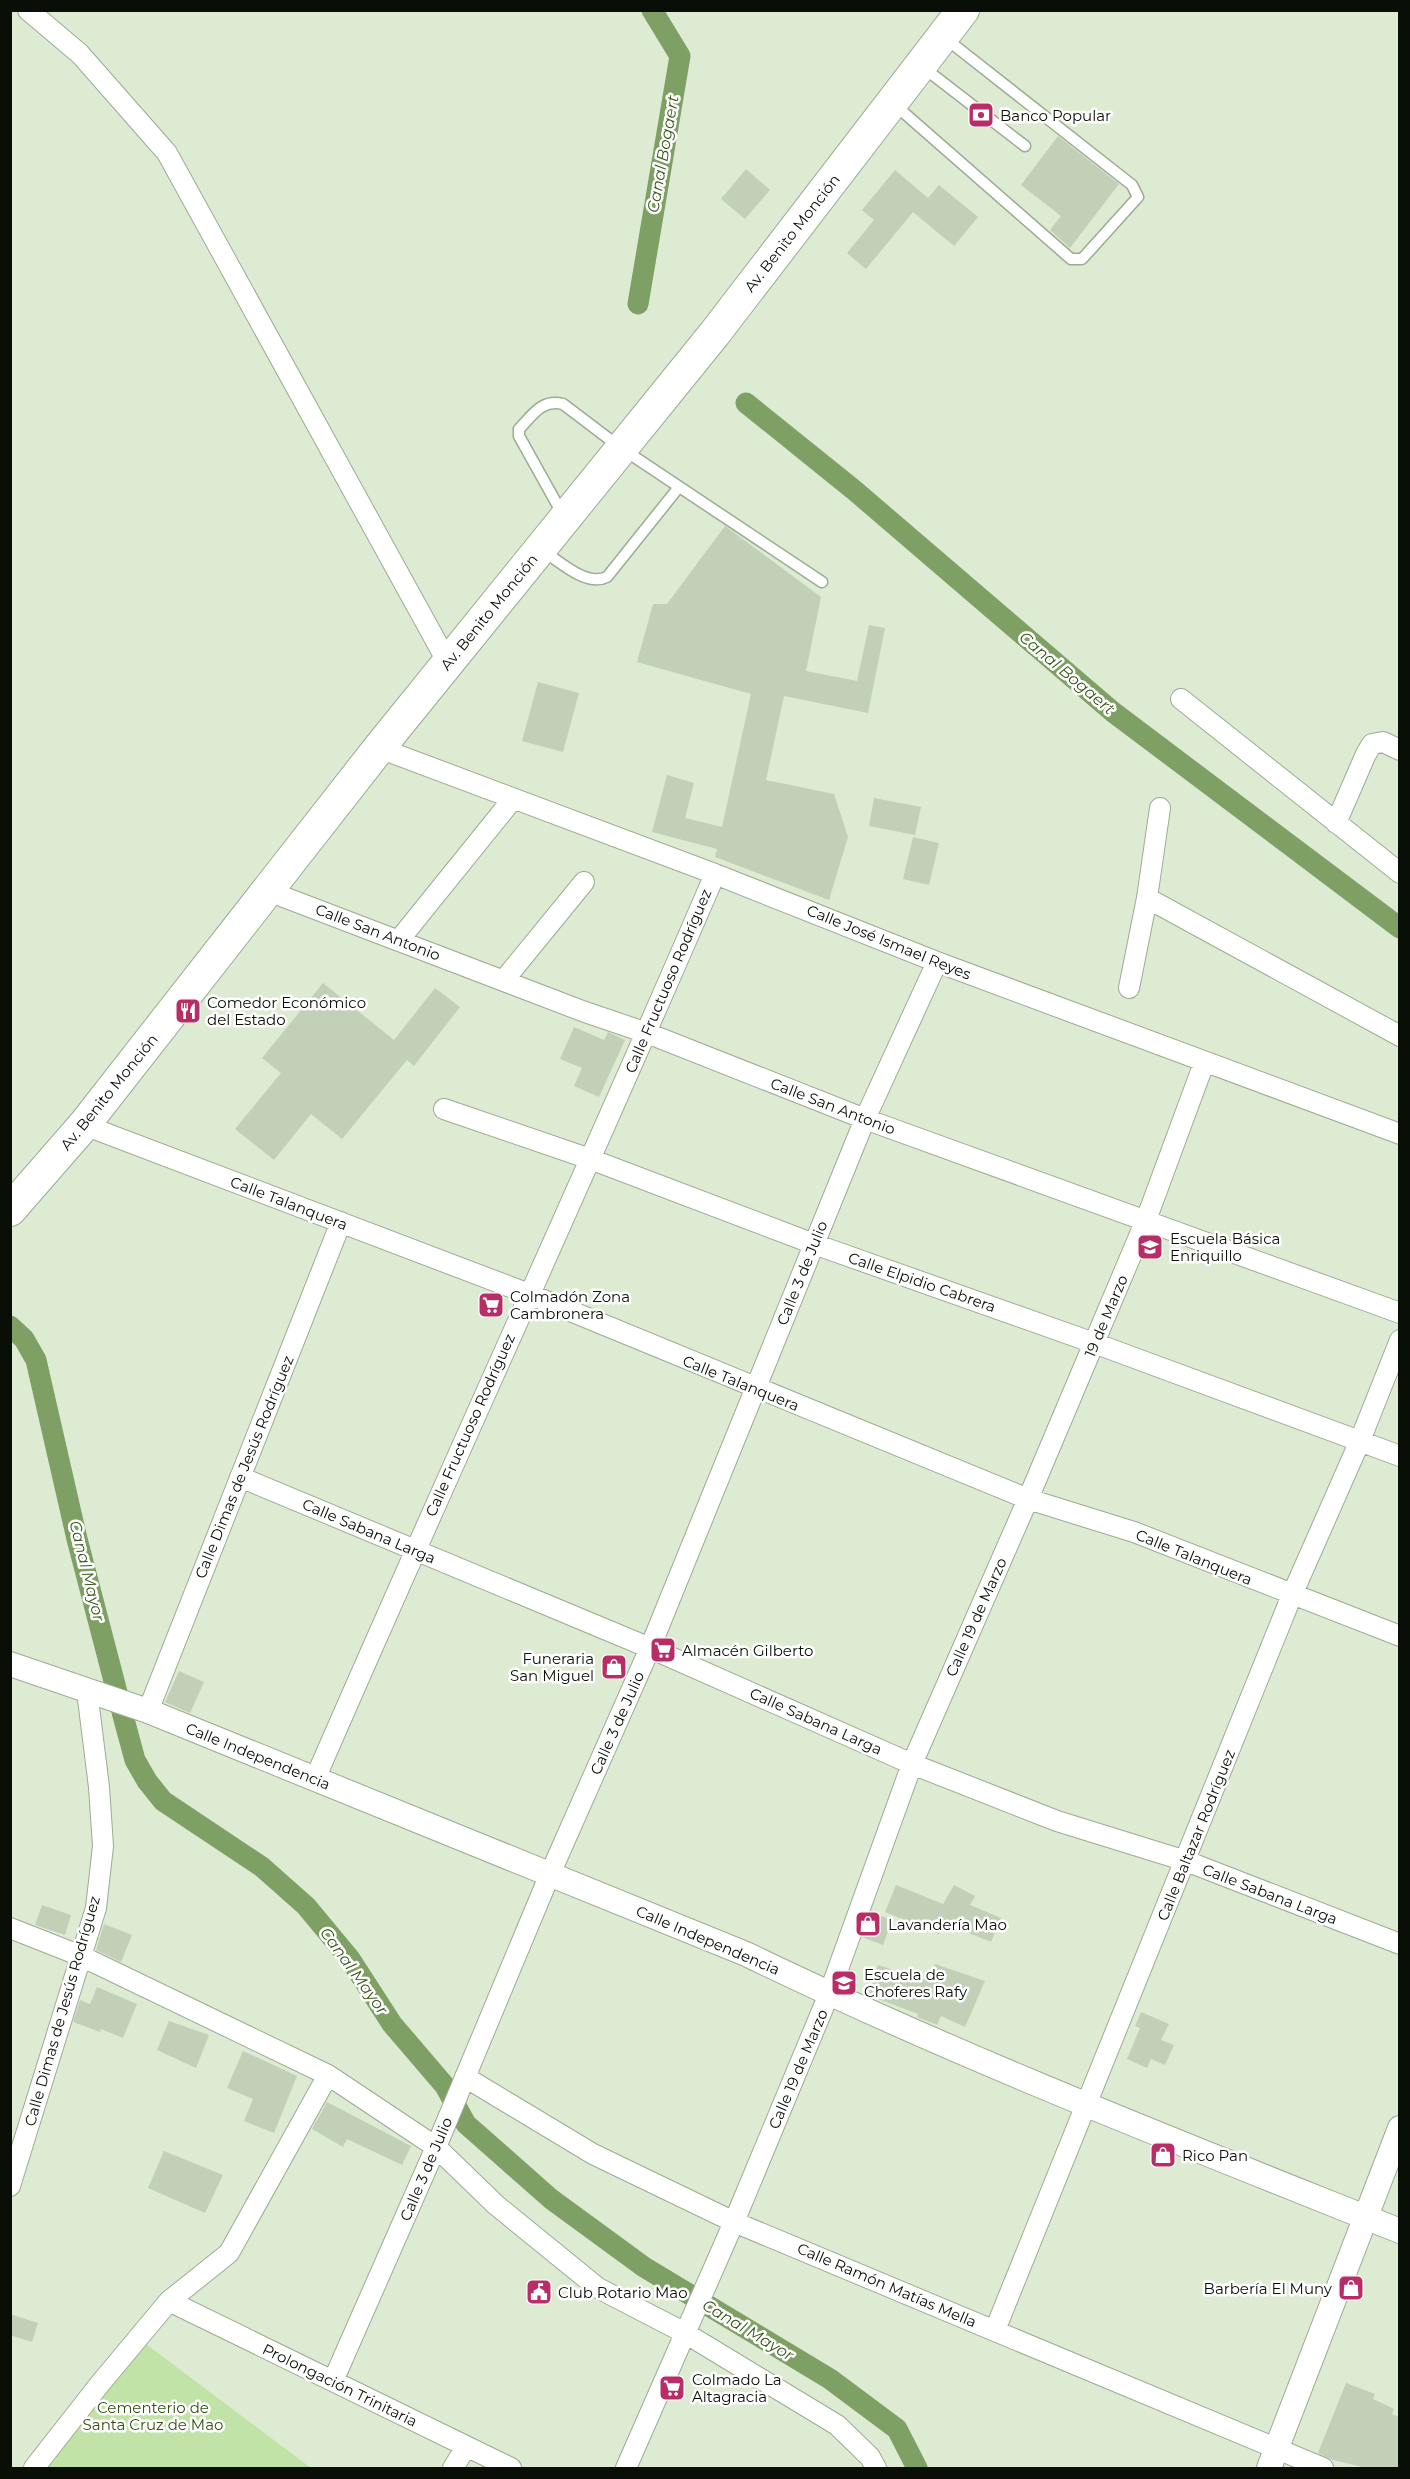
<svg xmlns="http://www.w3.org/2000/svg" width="1410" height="2479" font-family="Montserrat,sans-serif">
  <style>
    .green { fill: #c1e3a8 }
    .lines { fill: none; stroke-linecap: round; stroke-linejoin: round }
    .canal { stroke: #7fa065; stroke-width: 21 }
    .building { fill: #c1d0b7 }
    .service-casing { stroke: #9dab93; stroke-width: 13 }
    .minor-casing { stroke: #9dab93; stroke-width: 22 }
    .tertiary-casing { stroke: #9dab93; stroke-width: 26 }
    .primary-casing { stroke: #9dab93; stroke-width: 34 }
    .service { stroke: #fff; stroke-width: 10 }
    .minor { stroke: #fff; stroke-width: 20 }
    .tertiary { stroke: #fff; stroke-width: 24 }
    .primary { stroke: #fff; stroke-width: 32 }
    .labels { text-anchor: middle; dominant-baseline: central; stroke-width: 5; stroke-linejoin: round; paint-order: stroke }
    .poi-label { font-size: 15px; fill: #090e06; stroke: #fff; text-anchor: start }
    .street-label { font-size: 15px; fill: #090e06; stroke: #fff }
    .park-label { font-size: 15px; fill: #315110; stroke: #fff }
    .water-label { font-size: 16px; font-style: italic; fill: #39591a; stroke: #fff }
  </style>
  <rect width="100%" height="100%" fill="#dcebd2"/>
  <path class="green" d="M142 2341 311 2468H42Z"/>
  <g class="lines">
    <path class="canal" d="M638 304 680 56 652 10
      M746 403 854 490 1113 712 1400 928
      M10 1326 24 1339 36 1360 77 1539 125 1723 135 1760 147 1781 163 1801 262 1867 306 1906 350 1959 392 2024 445 2086 466 2124 551 2199 644 2267 830 2379 897 2429 917 2468"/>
  </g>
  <path class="building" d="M1058 136 1119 184 1070 248 1050 230 1061 216 1021 185Z
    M746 169 770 190 745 219 721 199Z
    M895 170 928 198 939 185 978 217 954 246 913 212 866 269 847 253 874 220 862 210Z
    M725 526 821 597 806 671 857 681 869 625 885 628 868 713 784 696 766 780 834 794 848 837 829 900 715 857 717 849 652 832 667 775 694 783 685 818 722 827 751 694 637 662 653 604H667Z
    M538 682 579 693 563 752 522 741Z
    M874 798 921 807 915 835 869 826Z
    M913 837 939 843 929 885 903 879Z
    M323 983 394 1040 435 988 460 1007 414 1066 407 1060 342 1139 311 1114 274 1160 235 1129 281 1073 262 1058Z
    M574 1027 604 1040 608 1032 625 1040 599 1097 574 1086 582 1068 560 1059Z
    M179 1671 204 1682 190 1713 165 1702Z
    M896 1885 943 1904 954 1885 975 1896 970 1905 1001 1918 991 1942 944 1923 939 1934 885 1912Z
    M42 1905 71 1915 65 1935 35 1925Z
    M871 1912 892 1920 883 1945 862 1937Z
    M104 1924 132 1935 121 1962 96 1950Z
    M935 1964 985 1981 965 2027 941 2016 937 2025 917 2017 918 2014 868 1995 878 1965 929 1981Z
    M97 1987 137 2004 123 2038 101 2029 100 2032 73 2022 80 2000 90 2004Z
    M1141 2012 1169 2024 1161 2040 1174 2045 1165 2065 1151 2059 1147 2068 1127 2059 1140 2028 1135 2026Z
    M169 2021 209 2035 196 2068 157 2050Z
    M243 2051 297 2076 274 2133 244 2121 253 2099 227 2088Z
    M327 2102 411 2146 402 2165 347 2139 343 2147 312 2129Z
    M164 2151 223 2175 205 2213 148 2188Z
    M10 2314 38 2323 32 2342 10 2335Z
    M1346 2383 1375 2394 1373 2399 1394 2409 1392 2414 1400 2417V2469H1370L1330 2459 1318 2453Z"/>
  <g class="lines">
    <g class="service-casing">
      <path id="service" d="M924 68 1025 146
        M895 105 1071 259H1082L1138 197 1132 185 945 38
        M563 515 519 436V429C533 415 541 399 563 404L621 448 822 582
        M543 551C561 562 586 587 607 577L679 487"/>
    </g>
    <g class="minor-casing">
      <path id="minor" d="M28 10 80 54 167 153 448 663
        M1181 699 1400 873
        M379 748 715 874 937 962 1400 1134
        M1336 823 1366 754 1372 744 1383 742 1400 750
        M268 891 585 1012 647 1033 865 1119 1400 1313
        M1147 898 1400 1036
        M399 940 512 800
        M504 980 584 882
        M1129 988 1147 898 1160 808
        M444 1109 590 1159 814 1244 1094 1343 1400 1456
        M84 1125 529 1294 1028 1499 1134 1532 1400 1636
        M240 1477 650 1648 912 1764 1057 1821 1186 1861 1400 1944
        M148 1711 341 1222
        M315 1779C446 1477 585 1177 715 874
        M10 1928 81 1956 328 2075 436 2147 496 2205 598 2288 685 2333 837 2425 870 2457 876 2468
        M465 2077 593 2154 734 2222 1323 2468
        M10 2186 96 1908 103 1846 99 1787 87 1691
        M169 2301 511 2468
        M995 2330 1292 1595 1359 1443 1400 1340
        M333 2381 436 2147 550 1874 650 1648 865 1119 937 962
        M34 2468 99 2385 169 2301 229 2253 328 2075
        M453 2468 466 2447
        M626 2468 734 2222 829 1994 912 1764 1028 1499 1146 1220 1204 1063"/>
    </g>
    <g class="tertiary-casing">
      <path id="tertiary" d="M10 1664 148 1711 746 1954C959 2057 1180 2143 1400 2231
        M1269 2468 1400 2128"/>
    </g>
    <g class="primary-casing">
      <path id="primary" d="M10 1210 84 1125 379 748 715 333 963 10"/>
    </g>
    <use href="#service" class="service"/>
    <use href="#minor" class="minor"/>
    <use href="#tertiary" class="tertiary"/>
    <use href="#primary" class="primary"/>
  </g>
  <defs>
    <g id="bank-square" transform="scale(1.35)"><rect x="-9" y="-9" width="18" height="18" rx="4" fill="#b82d66" stroke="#fff"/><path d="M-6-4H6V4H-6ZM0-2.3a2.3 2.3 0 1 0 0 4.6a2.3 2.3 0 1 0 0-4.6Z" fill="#fff"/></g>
    <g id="restaurant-square" transform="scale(1.35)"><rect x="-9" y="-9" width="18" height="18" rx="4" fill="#b82d66" stroke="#fff"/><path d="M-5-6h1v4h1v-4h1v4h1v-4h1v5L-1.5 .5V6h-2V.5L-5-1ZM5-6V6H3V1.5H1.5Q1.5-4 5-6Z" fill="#fff"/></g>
    <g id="school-square" transform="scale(1.35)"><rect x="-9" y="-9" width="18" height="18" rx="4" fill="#b82d66" stroke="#fff"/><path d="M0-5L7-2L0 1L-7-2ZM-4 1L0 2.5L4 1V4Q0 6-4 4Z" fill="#fff"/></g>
    <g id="supermarket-square" transform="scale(1.35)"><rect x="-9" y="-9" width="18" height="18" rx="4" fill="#b82d66" stroke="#fff"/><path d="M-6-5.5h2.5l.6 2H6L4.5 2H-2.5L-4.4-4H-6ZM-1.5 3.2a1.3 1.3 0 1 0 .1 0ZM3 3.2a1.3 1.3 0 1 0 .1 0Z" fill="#fff"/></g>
    <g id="shop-square" transform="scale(1.35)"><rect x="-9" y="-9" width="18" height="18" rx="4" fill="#b82d66" stroke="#fff"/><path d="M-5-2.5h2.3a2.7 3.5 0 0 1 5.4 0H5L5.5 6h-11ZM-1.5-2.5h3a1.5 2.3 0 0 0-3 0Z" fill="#fff"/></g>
    <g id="civic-square" transform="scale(1.35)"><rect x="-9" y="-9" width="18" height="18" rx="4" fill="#b82d66" stroke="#fff"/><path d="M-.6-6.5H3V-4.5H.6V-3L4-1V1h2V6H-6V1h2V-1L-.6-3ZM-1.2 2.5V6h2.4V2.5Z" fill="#fff"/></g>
  </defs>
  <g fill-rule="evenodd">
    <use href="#bank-square" x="981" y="115"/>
    <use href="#restaurant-square" x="188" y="1011"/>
    <use href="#school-square" x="1150" y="1247"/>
    <use href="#supermarket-square" x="491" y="1305"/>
    <use href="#supermarket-square" x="663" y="1650"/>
    <use href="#shop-square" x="614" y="1667"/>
    <use href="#shop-square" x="868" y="1924"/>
    <use href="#school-square" x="844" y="1983"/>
    <use href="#shop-square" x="1163" y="2155"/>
    <use href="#shop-square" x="1351" y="2288"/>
    <use href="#civic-square" x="539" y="2292"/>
    <use href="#supermarket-square" x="672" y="2388"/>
  </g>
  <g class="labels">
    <g class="poi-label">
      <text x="1000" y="115">Banco Popular</text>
      <text x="207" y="1002">Comedor Económico<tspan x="207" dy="17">del Estado</tspan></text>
      <text x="1170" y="1238">Escuela Básica<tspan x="1170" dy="17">Enriquillo</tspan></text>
      <text x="510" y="1296">Colmadón Zona<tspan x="510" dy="17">Cambronera</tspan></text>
      <text x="682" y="1650">Almacén Gilberto</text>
      <text x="594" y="1658" text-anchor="end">Funeraria<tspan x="594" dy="17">San Miguel</tspan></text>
      <text x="888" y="1924">Lavandería Mao</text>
      <text x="864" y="1974">Escuela de<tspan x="864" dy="17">Choferes Rafy</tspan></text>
      <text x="1182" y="2155">Rico Pan</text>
      <text x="1332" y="2288" text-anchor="end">Barbería El Muny</text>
      <text x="558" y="2292">Club Rotario Mao</text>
      <text x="692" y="2379">Colmado La<tspan x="692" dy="17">Altagracia</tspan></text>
    </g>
    <g class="street-label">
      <text transform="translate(792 233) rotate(-52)">Av. Benito Monción</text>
      <text transform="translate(489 612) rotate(-51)">Av. Benito Monción</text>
      <text transform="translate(378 932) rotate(21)">Calle San Antonio</text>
      <text transform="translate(889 942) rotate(22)">Calle José Ismael Reyes</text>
      <text transform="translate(668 981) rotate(-67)">Calle Fructuoso Rodríguez</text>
      <text transform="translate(109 1092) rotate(-51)">Av. Benito Monción</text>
      <text transform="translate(833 1106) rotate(21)">Calle San Antonio</text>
      <text transform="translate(289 1203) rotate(21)">Calle Talanquera</text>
      <text transform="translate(802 1273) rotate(-68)">Calle 3 de Julio</text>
      <text transform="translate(922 1282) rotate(19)">Calle Elpidio Cabrera</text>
      <text transform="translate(1106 1316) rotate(-67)">19 de Marzo</text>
      <text transform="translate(741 1383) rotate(22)">Calle Talanquera</text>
      <text transform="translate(470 1425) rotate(-66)">Calle Fructuoso Rodríguez</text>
      <text transform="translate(244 1467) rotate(-68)">Calle Dimas de Jesús Rodríguez</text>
      <text transform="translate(369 1531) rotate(23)">Calle Sabana Larga</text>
      <text transform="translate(1194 1557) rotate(22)">Calle Talanquera</text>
      <text transform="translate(976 1617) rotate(-66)">Calle 19 de Marzo</text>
      <text transform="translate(816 1721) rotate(24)">Calle Sabana Larga</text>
      <text transform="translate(617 1723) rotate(-66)">Calle 3 de Julio</text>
      <text transform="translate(258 1756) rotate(22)">Calle Independencia</text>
      <text transform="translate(1196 1835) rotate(-68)">Calle Baltazar Rodríguez</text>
      <text transform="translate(1270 1894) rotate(21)">Calle Sabana Larga</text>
      <text transform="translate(708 1940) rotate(23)">Calle Independencia</text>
      <text transform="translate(62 2011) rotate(-74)">Calle Dimas de Jesús Rodríguez</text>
      <text transform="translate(798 2069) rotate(-67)">Calle 19 de Marzo</text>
      <text transform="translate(426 2169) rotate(-67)">Calle 3 de Julio</text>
      <text transform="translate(887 2285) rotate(23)">Calle Ramón Matías Mella</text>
      <text transform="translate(340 2385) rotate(26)">Prolongación Trinitaria</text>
    </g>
    <g class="park-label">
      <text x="153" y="2407">Cementerio de<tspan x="153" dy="17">Santa Cruz de Mao</tspan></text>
    </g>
    <g class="water-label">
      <text transform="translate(663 154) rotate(-80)">Canal Bogaert</text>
      <text transform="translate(1067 673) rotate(40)">Canal Bogaert</text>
      <text transform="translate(87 1571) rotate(76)">Canal Mayor</text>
      <text transform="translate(354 1971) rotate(54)">Canal Mayor</text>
      <text transform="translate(748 2330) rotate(31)">Canal Mayor</text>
    </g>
  </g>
  <rect width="1410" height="2479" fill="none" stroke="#090e06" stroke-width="24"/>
</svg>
